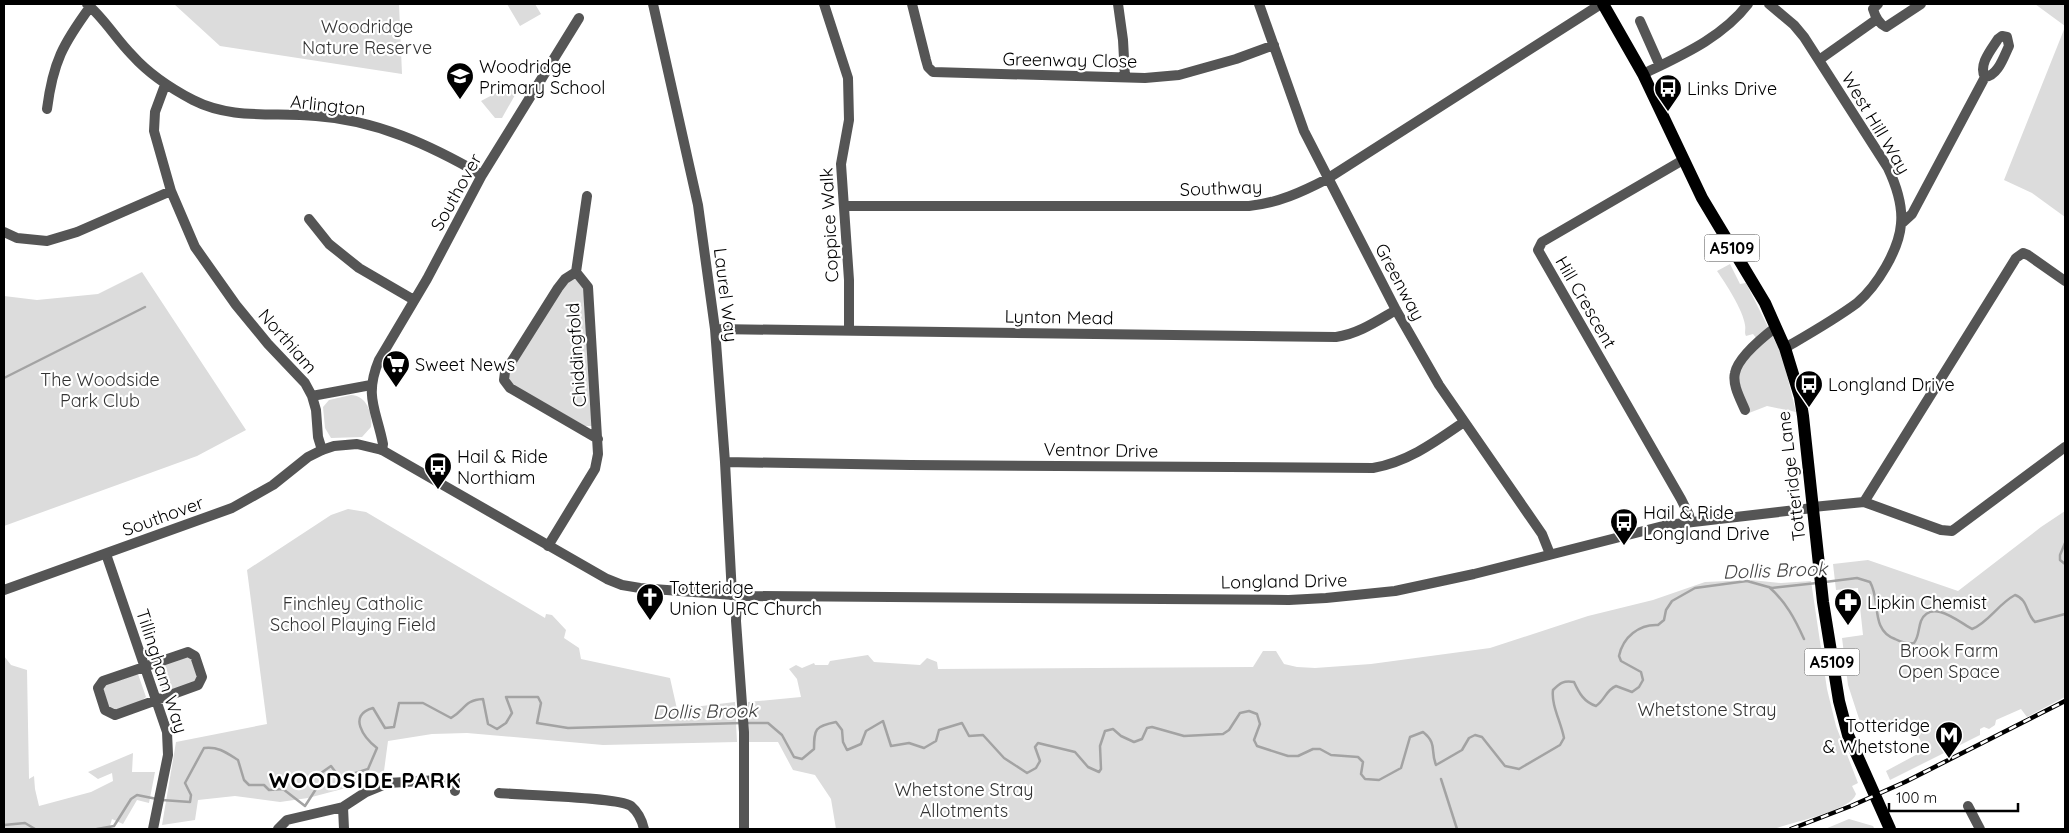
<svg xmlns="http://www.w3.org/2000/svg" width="2069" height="833" font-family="Quicksand,sans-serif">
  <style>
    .green { fill: #dcdcdc }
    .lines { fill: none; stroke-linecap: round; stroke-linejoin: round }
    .stream { stroke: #a3a3a3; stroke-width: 2.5 }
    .minor { stroke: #555; stroke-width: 10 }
    .tertiary { stroke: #555; stroke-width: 10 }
    .primary { stroke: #000; stroke-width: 12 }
    .rail-casing { stroke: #000; stroke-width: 4.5 }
    .rail { stroke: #fff; stroke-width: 2.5; stroke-dasharray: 8; stroke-linecap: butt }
    .labels { text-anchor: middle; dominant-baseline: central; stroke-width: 4.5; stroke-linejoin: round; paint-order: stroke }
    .shield { fill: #fff; stroke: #4c4c4c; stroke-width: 1 }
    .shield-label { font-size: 16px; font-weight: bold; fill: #000 }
    .park-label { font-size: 18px; fill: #333; stroke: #fff }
    .street-label { font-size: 18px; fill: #000; stroke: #fff }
    .poi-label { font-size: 18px; fill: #000; stroke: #fff; text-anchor: start }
    .water-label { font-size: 19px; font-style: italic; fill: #444; stroke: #fff }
    .district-label { font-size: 22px; font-weight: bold; letter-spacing: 1px; fill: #000; stroke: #fff }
  </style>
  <rect width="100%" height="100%" fill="#fff"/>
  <path class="green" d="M174 4H399L402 74 220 46Z
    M507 4H535L541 14 520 26Z
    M2035 4H2065V26Z
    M2065 27V217L2032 193 2004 180Z
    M509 86 515 95 502 118H495L481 101Z
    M1730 264 1740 284 1746 283 1782 355 1796 412 1767 406 1749 413 1738 384V374L1757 339 1753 334 1746 336C1744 332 1746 330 1745 325 1743 310 1726 284 1717 271Z
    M142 272 246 430 197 456 4 526V296L37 300 98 294Z
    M574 278 581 283 585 290 592 426H585L513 385 509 380V374L557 293Z
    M351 395C366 395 373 413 371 427L362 437 331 438 325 428 323 407 329 400Z
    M348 509 366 512 545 618 546 614 552 615 566 630 564 638 579 648 581 659 670 678 677 709 735 702 737 742 603 745 467 733 432 734 388 741 384 771 346 788 308 798 280 802 235 796 198 800 195 820 162 825 176 742 267 724 247 570 331 515Z
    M2065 511V697L2027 717 2021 709 1996 720 1995 725 1989 729 1984 727 1980 729V735L1890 780 1886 771 1925 750 1909 717 1863 731 1848 685 1842 638 1863 635 1858 588 1836 590 1833 564 1868 560 1958 591 2041 527Z
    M1751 580 1781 583 1811 581 1827 689 1836 726 1858 783 1852 786 1856 794C1851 811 1792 822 1774 829H836L831 799 815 775 793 770 778 742H749L748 702 801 697 797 679 789 669 796 665 802 668 814 663 815 665H828L830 661 868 655 874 662 920 665 927 658 937 662 938 669 1253 667 1263 651H1276L1284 664 1297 667 1315 668 1371 664 1490 648 1588 616 1653 600 1705 582Z
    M190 655 198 680 168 692H163L155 667Z
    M4 656 11 665 27 670 29 779 34 776 35 789 39 806 91 792 113 781 112 773 98 779 88 772 133 753 132 772H155L149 803 137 800 123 824 112 819 109 829H4Z
    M138 674 146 697C138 705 120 710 110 711L102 685Z
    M1849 819 1873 826 1874 828 1825 829Z"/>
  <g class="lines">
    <path class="stream" d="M4 378 145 307
      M2065 543 2060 555V560L2065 564
      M1825 582 1857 578 1870 582C1881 600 1870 630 1895 639 1901 642 1906 644 1914 643 1919 637 1918 629 1921 621 1931 598 1959 622 1972 629 1988 623 1998 604 2015 595 2028 599 2026 614 2035 622L2065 614
      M1769 587C1786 602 1795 619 1804 639
      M747 723H768L782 735 794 757 802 759 814 749C814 729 815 726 836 722L842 730 843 742 847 750 861 744 866 731 883 721 891 746 909 743 924 748 936 741 939 730 962 723 969 736 983 735 1004 758 1027 773 1036 768 1040 761 1035 747 1038 743 1075 752 1088 767 1099 772 1101 769 1100 746 1105 731 1113 729 1121 736 1134 742 1142 739 1147 728 1152 727 1184 736 1223 734 1229 730 1240 713 1249 711 1257 714 1260 724 1254 740 1257 746 1288 756H1298L1313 749H1320L1331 755 1358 757 1363 762 1361 774 1365 779 1379 780 1401 768 1410 737 1423 732C1438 744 1430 751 1436 765L1462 750 1469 738 1475 735 1482 737 1505 766 1519 769 1560 745 1564 738C1561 722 1551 705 1553 690 1560 683 1564 680 1574 682 1579 693 1584 702 1596 706 1605 700 1606 690 1616 686L1632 692 1639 687 1643 680 1641 672 1621 661 1619 656C1623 637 1639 624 1658 625L1664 620 1666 610 1672 601 1695 588 1747 581 1772 588 1817 583
      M1441 779 1457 829
      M162 800 190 802 191 795 185 783 204 748C218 746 227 753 238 760L244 780 249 785H264L269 790 283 789 305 806 316 789 311 780 331 766 340 778 368 769 377 748C364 738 347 715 373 708L385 728 394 727 399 703H423L451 718C465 710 464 700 483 699L488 724 497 729 506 723 512 713 506 697H538L541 703 537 723 568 728 742 723
      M4 825 25 823 35 829
      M97 829 114 826 131 799 137 795 157 799"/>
    <path class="minor" d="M87 4C104 18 116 39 132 55 149 74 170 88 193 100 232 120 273 112 316 116 376 120 430 145 482 175
      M653 4 698 205 715 329 725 462 732 595
      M824 4 848 78 849 120 841 164 849 280V330
      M912 4 926 60 928 67 933 72 1145 78 1179 75 1236 59 1274 45
      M1118 4 1123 40 1125 77
      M1259 4 1304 131 1396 310 1439 385 1542 534 1550 554
      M1769 4 1794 25 1804 37 1888 168C1896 185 1903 204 1901 224 1899 250 1877 286 1857 303 1834 320 1809 334 1785 348
      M1878 4 1873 9C1875 16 1879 24 1886 27L1921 4
      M1640 21 1660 66
      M1819 60 1877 19
      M1643 74C1680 56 1722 38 1748 4
      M165 85 155 112 154 131 171 191 195 247 236 305 268 344 305 383 312 396 316 410 318 437 322 450
      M47 109C53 62 63 44 90 7
      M1683 160 1542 242 1538 250 1681 499 1689 515 1690 521
      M845 206H1249C1278 203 1302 192 1327 179L1601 4
      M309 219 329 244 359 268 414 300
      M1901 224 1912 214 1985 77C1978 65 1991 50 1998 39L2002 36 2007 37 2009 46C2004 56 1998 76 1985 77
      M4 232 17 238 47 241 77 232 171 191
      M576 272 565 279 558 288 505 372 504 380 510 388 598 439
      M715 329 1336 337C1358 334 1377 321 1396 310
      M312 396 371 385
      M1745 410C1741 400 1732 385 1735 373 1738 357 1763 337 1776 327
      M382 450 383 444C376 409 364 396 379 360L427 279 482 175 579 18
      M725 462 910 465 1373 468C1408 462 1435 442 1464 422
      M1864 502 2016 258 2023 253 2028 255 2065 281
      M1813 507 1864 502 1941 530 1952 531 2065 447
      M548 546 595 469 598 454 588 287 576 272 587 196
      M106 554 167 732 168 755 153 829
      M737 596 736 621 744 732V829
      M188 652 195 656 202 677 198 685 115 715 105 710 98 688 103 681Z
      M499 793C520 795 619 797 631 806 638 812 642 820 644 829
      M1968 806 1980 829
      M278 829 287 820 343 807
      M344 829 343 807 366 792 388 783 455 779V791"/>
    <path class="tertiary" d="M4 590 232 508 273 485 308 457 322 450 334 446 357 444 382 450 607 579 622 585 640 588 747 596 1289 600 1326 598 1395 591 1474 574 1667 525 1813 508"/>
    <path class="primary" d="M1603 4 1643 74 1702 198 1765 303 1785 348 1800 397 1803 416 1823 602 1839 701 1848 735 1890 829"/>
    <g class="rail-casing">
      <path id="rail" d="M1791 829 1851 806 1905 782 2065 701"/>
    </g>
    <use href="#rail" class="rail"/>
  </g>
  <defs>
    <g id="school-pin" transform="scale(1.4375)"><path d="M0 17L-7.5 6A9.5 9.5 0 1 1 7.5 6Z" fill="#000" stroke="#fff"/><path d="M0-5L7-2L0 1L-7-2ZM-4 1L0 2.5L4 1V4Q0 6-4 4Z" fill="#fff"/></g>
    <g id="bus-pin" transform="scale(1.4375)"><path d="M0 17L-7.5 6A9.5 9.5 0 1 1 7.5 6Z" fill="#000" stroke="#fff"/><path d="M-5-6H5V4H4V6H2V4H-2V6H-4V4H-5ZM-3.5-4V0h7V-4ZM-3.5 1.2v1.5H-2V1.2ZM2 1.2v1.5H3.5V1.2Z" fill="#fff"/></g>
    <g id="supermarket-pin" transform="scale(1.4375)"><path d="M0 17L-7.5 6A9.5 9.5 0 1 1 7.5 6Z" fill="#000" stroke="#fff"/><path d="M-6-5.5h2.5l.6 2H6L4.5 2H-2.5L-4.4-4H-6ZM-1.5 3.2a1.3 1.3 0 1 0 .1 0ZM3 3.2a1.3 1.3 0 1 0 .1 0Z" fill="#fff"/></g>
    <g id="church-pin" transform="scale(1.4375)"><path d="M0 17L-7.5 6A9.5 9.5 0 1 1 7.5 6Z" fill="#000" stroke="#fff"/><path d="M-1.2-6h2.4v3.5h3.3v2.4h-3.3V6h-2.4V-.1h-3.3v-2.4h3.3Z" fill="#fff"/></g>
    <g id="pharmacy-pin" transform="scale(1.4375)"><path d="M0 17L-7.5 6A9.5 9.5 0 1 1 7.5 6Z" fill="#000" stroke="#fff"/><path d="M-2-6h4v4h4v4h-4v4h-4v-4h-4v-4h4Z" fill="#fff"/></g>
    <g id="metro-pin" transform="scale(1.4375)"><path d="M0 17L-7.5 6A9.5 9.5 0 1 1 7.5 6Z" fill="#000" stroke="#fff"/><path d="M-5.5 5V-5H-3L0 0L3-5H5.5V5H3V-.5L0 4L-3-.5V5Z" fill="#fff"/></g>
  </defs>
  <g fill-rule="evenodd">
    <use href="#school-pin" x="460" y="76"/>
    <use href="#bus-pin" x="1668" y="88"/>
    <use href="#supermarket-pin" x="396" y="364"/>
    <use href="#bus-pin" x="1809" y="384"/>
    <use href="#bus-pin" x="438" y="466"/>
    <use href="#bus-pin" x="1624" y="522"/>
    <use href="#church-pin" x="650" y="597"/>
    <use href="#pharmacy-pin" x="1848" y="602"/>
    <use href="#metro-pin" x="1949" y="735"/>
  </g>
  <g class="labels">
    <g class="shield">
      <rect x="1704.5" y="234.5" width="55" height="27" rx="4"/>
      <rect x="1804.5" y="648.5" width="55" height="27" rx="4"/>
    </g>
    <g class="shield-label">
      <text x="1732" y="248">A5109</text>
      <text x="1832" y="662">A5109</text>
    </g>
    <g class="park-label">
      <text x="367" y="26">Woodridge<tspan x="367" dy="21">Nature Reserve</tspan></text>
      <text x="100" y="379">The Woodside<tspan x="100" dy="21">Park Club</tspan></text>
      <text x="353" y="603">Finchley Catholic<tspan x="353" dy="21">School Playing Field</tspan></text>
      <text x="1949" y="650">Brook Farm<tspan x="1949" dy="21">Open Space</tspan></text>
      <text x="1707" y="709">Whetstone Stray</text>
      <text x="964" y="789">Whetstone Stray<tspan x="964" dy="21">Allotments</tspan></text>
    </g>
    <g class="street-label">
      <text transform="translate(1070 60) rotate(1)">Greenway Close</text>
      <text transform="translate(328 105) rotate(6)">Arlington</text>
      <text transform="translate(1876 123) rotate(59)">West Hill Way</text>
      <text transform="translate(1221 188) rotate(-2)">Southway</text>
      <text transform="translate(456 192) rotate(-61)">Southover</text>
      <text transform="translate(829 225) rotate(-93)">Coppice Walk</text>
      <text transform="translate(1400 282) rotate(62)">Greenway</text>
      <text transform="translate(726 295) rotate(83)">Laurel Way</text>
      <text transform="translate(1586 302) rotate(60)">Hill Crescent</text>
      <text transform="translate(1059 317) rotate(1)">Lynton Mead</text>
      <text transform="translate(288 341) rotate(49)">Northiam</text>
      <text transform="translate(576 355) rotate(-94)">Chiddingfold</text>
      <text transform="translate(1101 450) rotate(1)">Ventnor Drive</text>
      <text transform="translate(1791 476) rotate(-97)">Totteridge Lane</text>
      <text transform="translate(163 516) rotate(-20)">Southover</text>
      <text transform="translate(1284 581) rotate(-1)">Longland Drive</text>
      <text transform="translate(162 671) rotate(72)">Tillingham Way</text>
    </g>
    <g class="poi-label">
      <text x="479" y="66">Woodridge<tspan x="479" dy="21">Primary School</tspan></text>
      <text x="1687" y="88">Links Drive</text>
      <text x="415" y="364">Sweet News</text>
      <text x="1828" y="384">Longland Drive</text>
      <text x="457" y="456">Hail &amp; Ride<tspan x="457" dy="21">Northiam</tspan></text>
      <text x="1643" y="512">Hail &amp; Ride<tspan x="1643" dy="21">Longland Drive</tspan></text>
      <text x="669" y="587">Totteridge<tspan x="669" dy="21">Union URC Church</tspan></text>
      <text x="1867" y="602">Lipkin Chemist</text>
      <text x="1930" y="725" text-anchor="end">Totteridge<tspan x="1930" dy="21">&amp; Whetstone</tspan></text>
    </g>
    <g class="water-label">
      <text transform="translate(1775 570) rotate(-2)">Dollis Brook</text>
      <text transform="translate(705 711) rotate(-1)">Dollis Brook</text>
    </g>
    <g class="district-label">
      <text x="365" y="780">WOODSIDE PARK</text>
    </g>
  </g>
  <rect width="2069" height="833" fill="none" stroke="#000000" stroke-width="10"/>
  <path d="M1889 803v8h129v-8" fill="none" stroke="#000000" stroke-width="2.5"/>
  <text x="1896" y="803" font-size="15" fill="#000000" stroke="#ffffff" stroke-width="4" paint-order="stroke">100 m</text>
</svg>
